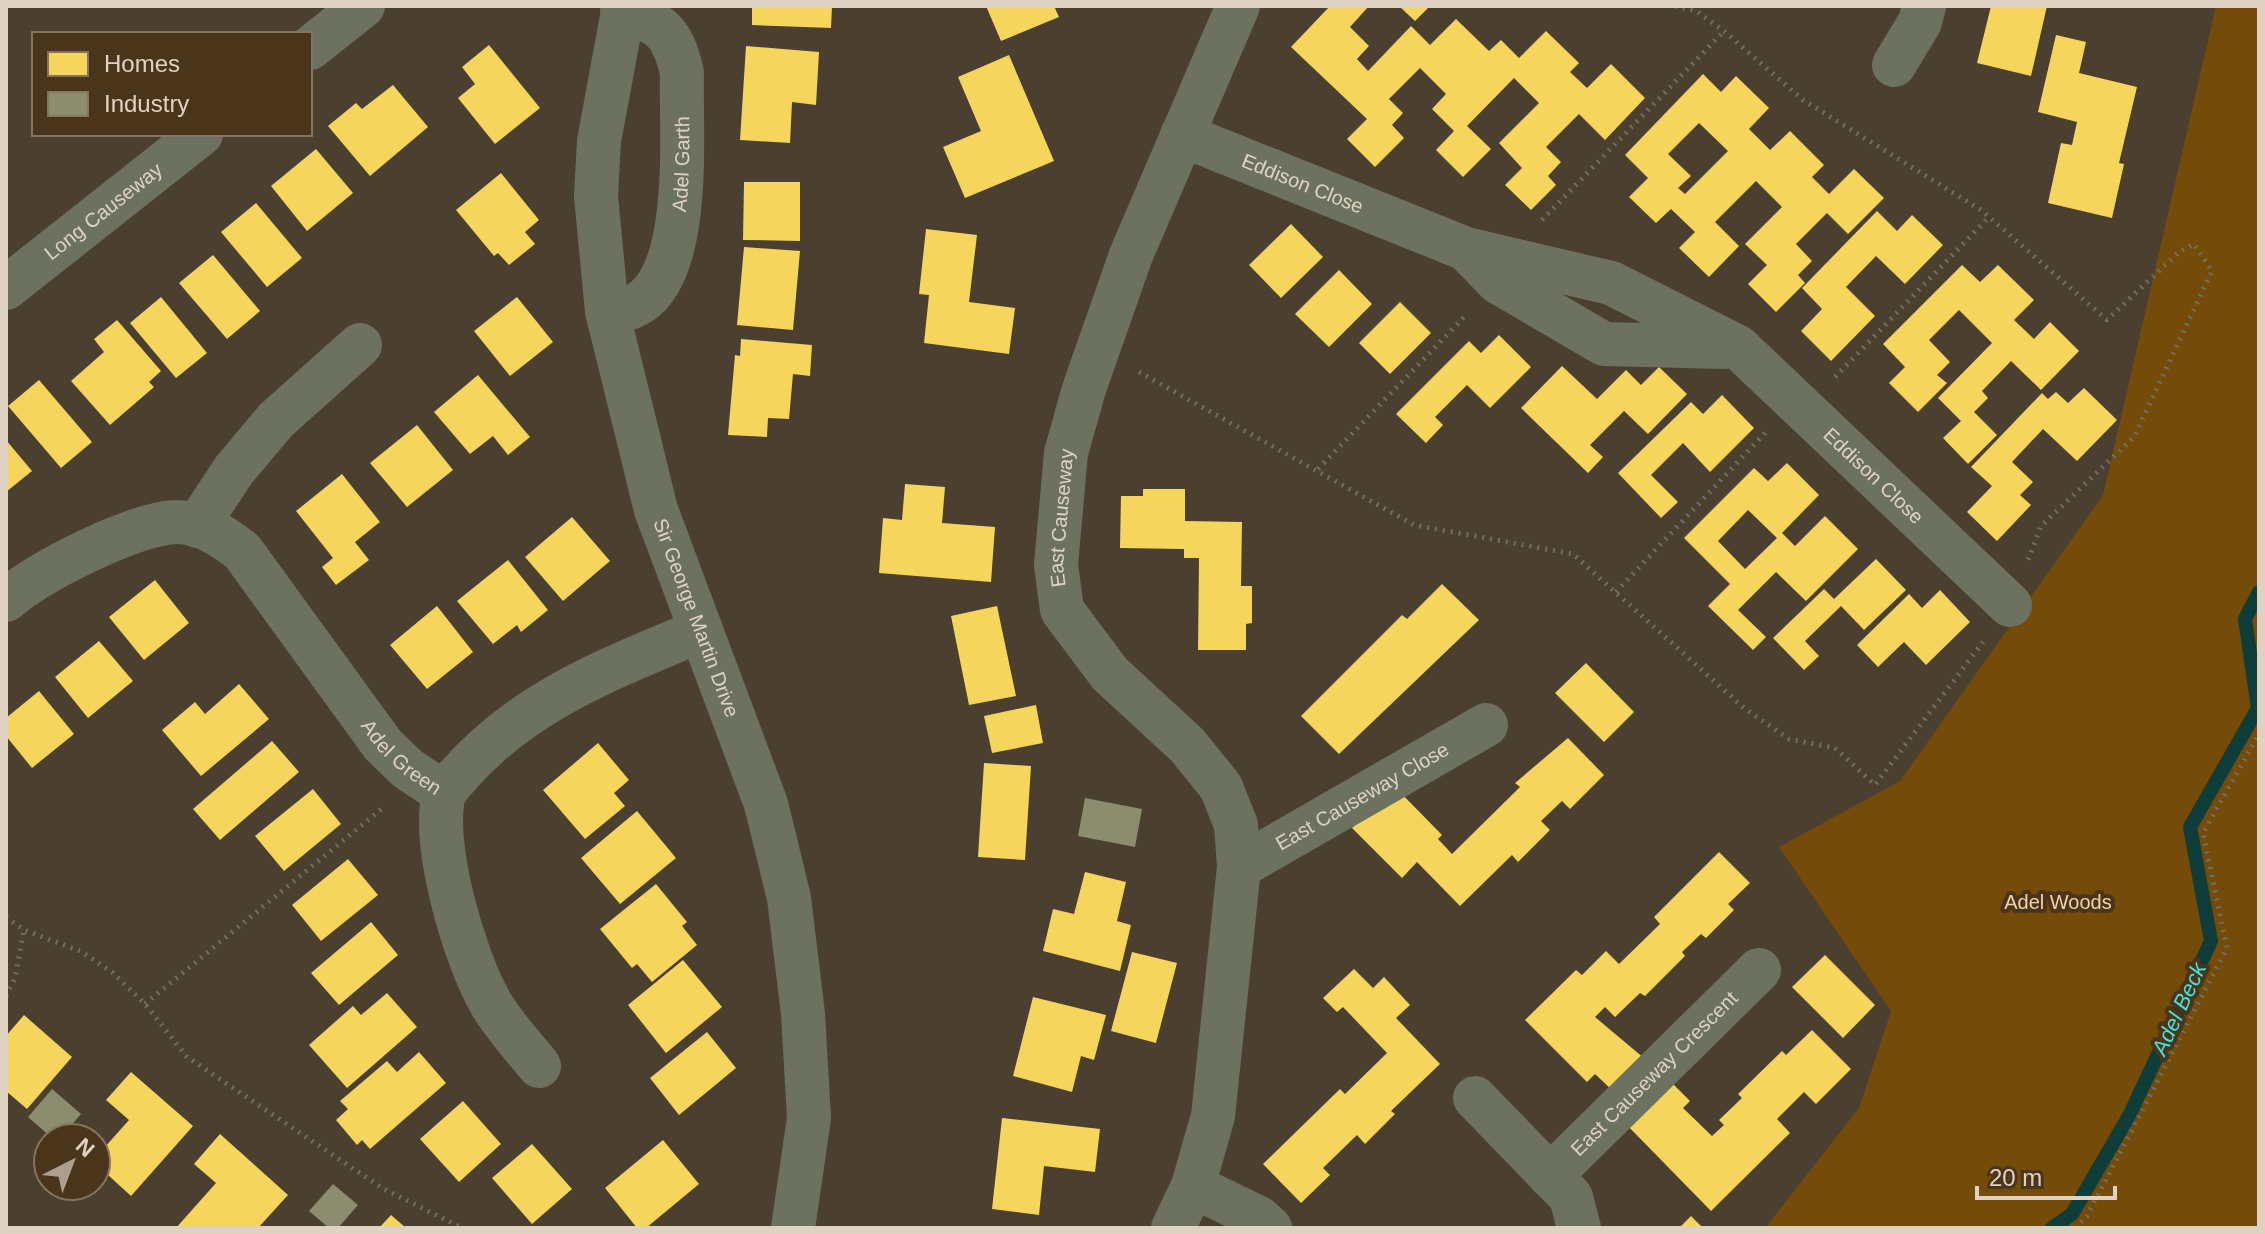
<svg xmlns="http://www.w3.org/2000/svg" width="2265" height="1234" font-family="Helvetica,sans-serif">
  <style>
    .green { fill: #744b08 }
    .homes { fill: #f6d55c; fill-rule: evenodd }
    .industry { fill: #8c8c6e }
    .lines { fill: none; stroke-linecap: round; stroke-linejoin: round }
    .stream { stroke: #0e3d3a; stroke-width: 14 }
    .path { stroke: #706f61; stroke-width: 5; stroke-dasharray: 2 6; stroke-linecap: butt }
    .street { stroke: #6c725f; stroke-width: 44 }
    .labels { text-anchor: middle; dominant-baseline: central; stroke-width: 8; stroke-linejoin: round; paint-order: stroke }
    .street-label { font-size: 20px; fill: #e0d2c3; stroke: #4b351a }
    .park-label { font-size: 20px; fill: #f3d2aa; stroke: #4b351a }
    .water-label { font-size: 22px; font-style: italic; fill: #44e3dc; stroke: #4b351a }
  </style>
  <rect width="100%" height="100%" fill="#4b3f30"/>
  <path class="green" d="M2216 6H2259V1228H1765L1859 1108 1891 1011 1779 847 1900 781 2103 495Z"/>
  <path class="homes" d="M752 6H832L831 28 752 25Z
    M986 6H1054L1059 17 1001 41Z
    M1330 6H1369L1350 27 1369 46 1357 59 1368 71 1411 26 1430 45 1456 19 1489 51 1501 40 1519 58 1546 31 1579 63 1570 72 1587 88 1611 64 1645 98 1605 140 1579 114 1546 147 1561 162 1548 176 1556 185 1531 210 1505 185 1522 168 1499 143 1539 103 1514 78 1467 126 1491 149 1463 177 1436 150 1454 131 1432 109 1446 94 1420 68 1389 99 1403 113 1392 125 1404 138 1375 167 1347 139 1367 119 1291 47Z
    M1399 6H1430L1415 21Z
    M1991 6H2047L2031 76 1977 63Z
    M2056 35 2086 42 2079 73 2137 87 2119 163 2124 164 2112 218 2048 203 2061 143 2072 145 2077 122 2038 112Z
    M489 45 540 108 495 144 458 98 475 84 462 67Z
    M746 46 819 52 816 105 792 102 790 143 740 140Z
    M1009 55 1054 161 965 198 943 147 981 131 958 77Z
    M1703 74 1721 92 1736 76 1769 108 1749 129 1770 150 1790 131 1824 165 1812 177 1829 194 1854 169 1884 198 1848 234 1827 213 1796 244 1812 261 1798 275 1805 283 1776 312 1748 284 1767 265 1745 244 1782 207 1756 181 1715 222 1739 246 1709 277 1679 248 1695 232 1671 209 1656 223 1629 197 1648 178 1625 155ZM1699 123 1728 151 1685 194 1678 188 1691 176 1668 154Z
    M393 85 428 127 370 176 328 126 356 103 362 109Z
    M316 149 353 193 307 231 271 186Z
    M501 173 539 220 525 232 535 244 509 265 498 253 494 256 456 210Z
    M744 182H800V241L743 240Z
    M256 203 302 258 267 287 221 232Z
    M1877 211 1897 231 1912 215 1943 245 1905 284 1876 256 1846 287 1875 316 1831 361 1801 331 1822 309 1802 288Z
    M1291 224 1323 257 1281 298 1249 265Z
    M926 229 977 235 969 302 1015 308 1009 354 924 343 929 295 919 294Z
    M744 247 800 251 793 330 737 325Z
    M213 255 260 311 227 339 179 283Z
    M1962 265 1980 282 1998 265 2034 300 2014 320 2034 339 2050 322 2079 351 2041 390 2011 361 1982 391 1988 398 1974 412 1997 435 1968 464 1943 438 1961 421 1938 398 1992 343 1959 310 1929 340 1950 362 1937 375 1947 383 1918 412 1889 383 1905 367 1883 344Z
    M1339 270 1372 304 1329 347 1295 314Z
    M161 297 207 353 176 378 130 323Z
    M517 297 553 342 510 376 474 331Z
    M1400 302 1431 333 1390 374 1359 343Z
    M117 320 161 371 149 382 154 387 110 425 71 381 104 352 94 339Z
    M1499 335 1531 367 1490 408 1467 385 1435 417 1443 425 1426 443 1396 414 1469 341 1481 353Z
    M741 339 812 345 810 376 793 374 789 419 768 418 767 437 728 435 735 355 740 356Z
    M1562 366 1597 399 1626 370 1641 385 1659 367 1687 394 1648 434 1624 411 1590 445 1603 457 1588 473 1521 408Z
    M478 375 530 437 508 455 493 436 470 454 434 412Z
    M39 380 92 442 61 468 8 406Z
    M2084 388 2117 420 2077 461 2043 429 2012 462 2033 482 2020 495 2031 505 1997 541 1967 512 1992 486 1971 467 2042 393 2048 399 2056 392 2068 403Z
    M1722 395 1754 428 1710 472 1683 443 1651 475 1678 502 1661 518 1618 473 1691 402 1703 414Z
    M417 425 453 470 407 507 370 463Z
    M6 440 32 471 6 492Z
    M1787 463 1819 495 1782 533 1795 546 1825 516 1858 549 1806 601 1776 572 1738 610 1766 637 1753 650 1708 606 1730 584 1684 538 1754 468 1768 481ZM1748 510 1777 538 1745 569 1718 541Z
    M342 474 380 522 355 542 369 560 336 585 322 567 333 558 296 511Z
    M905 484 945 487 942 523 995 527 991 582 879 573 883 518 902 520Z
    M1143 489H1185V521L1242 522 1241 586H1252V623L1246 624V650H1198L1199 558H1184V549L1120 548 1121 496H1143Z
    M572 517 610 561 563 601 525 557Z
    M1876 559 1906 590 1864 630 1841 606 1805 641 1819 656 1804 670 1773 638 1824 589 1834 599Z
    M508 560 548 610 521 632 517 625 493 644 457 601Z
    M155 580 189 623 144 660 109 617Z
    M1442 584 1479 620 1339 754 1301 716 1402 615 1407 619Z
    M1940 590 1970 622 1926 665 1904 642 1878 667 1857 645 1909 594 1922 608Z
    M437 606 473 652 427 689 390 645Z
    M997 606 1016 696 969 705 951 616Z
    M99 641 133 681 88 718 55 677Z
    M1586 663 1634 712 1604 742 1555 693Z
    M239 684 269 719 201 776 162 730 195 702 205 714Z
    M39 691 74 734 32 768 6 736V718Z
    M1036 705 1043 743 992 753 984 716Z
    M1568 738 1604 775 1570 809 1562 801 1541 821 1550 830 1518 862 1512 855 1460 906 1417 862 1402 878 1352 828 1394 786 1442 835 1438 839 1452 854 1520 787 1515 783Z
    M272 741 299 772 220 840 193 809Z
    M598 743 629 780 614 793 625 806 585 839 543 790Z
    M984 763 1031 766 1025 860 978 857Z
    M313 789 341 824 284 871 255 836Z
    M637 811 676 858 620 904 581 858Z
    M1719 852 1750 883 1728 904 1734 910 1706 938 1701 934 1682 952 1685 956 1645 996 1640 993 1615 1017 1605 1007 1595 1017 1645 1059 1613 1091 1595 1074 1587 1082 1525 1020 1576 970 1582 975 1606 951 1619 964 1660 924 1654 917Z
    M348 859 378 895 321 941 292 905Z
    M1085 872 1126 882 1117 921 1131 925 1120 971 1043 951 1053 909 1074 914Z
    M656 884 687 922 682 926 697 945 652 982 637 964 632 968 600 929Z
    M371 922 398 955 339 1005 311 973Z
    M1132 952 1177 963 1156 1043 1111 1031Z
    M1825 955 1875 1005 1843 1038 1792 987Z
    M683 960 722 1007 666 1053 628 1005Z
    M1354 969 1373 988 1384 977 1410 1005 1396 1018 1440 1064 1391 1111 1395 1114 1365 1144 1357 1135 1323 1168 1330 1175 1301 1203 1263 1164 1340 1089 1345 1094 1387 1053 1343 1007 1337 1012 1323 998Z
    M387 993 417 1027 347 1088 309 1045 353 1006 361 1015Z
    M1033 997 1106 1015 1094 1060 1081 1056 1072 1092 1013 1076Z
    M24 1015 72 1057 27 1109 6 1091V1036Z
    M1812 1030 1851 1069 1816 1104 1804 1092 1777 1119 1790 1133 1711 1211 1623 1121 1667 1078 1690 1101 1683 1108 1712 1136 1724 1125 1719 1120 1742 1098 1738 1094 1782 1051 1786 1055Z
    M707 1032 736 1068 679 1115 650 1078Z
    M419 1052 446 1083 370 1149 362 1140 357 1145 336 1120 348 1109 340 1101 387 1061 397 1072Z
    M131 1072 193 1126 131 1196 96 1164V1157L129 1120 106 1100Z
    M463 1101 501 1144 459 1182 420 1139Z
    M1002 1118 1100 1129 1095 1172 1044 1166 1039 1215 992 1209Z
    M220 1134 288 1195 258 1228H176L216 1183 194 1164Z
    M663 1140 699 1184 646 1228H637L605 1188Z
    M532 1144 572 1189 532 1224 492 1178Z
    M391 1215 406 1228H379Z
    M1691 1216 1703 1228H1679Z"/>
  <path class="industry" d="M1085 798 1142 809 1135 847 1078 836Z
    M52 1089 81 1114 60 1138H52L28 1117Z
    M333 1184 358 1205 338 1228H329L309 1211Z"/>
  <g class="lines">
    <path class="stream" d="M2052 1228 2072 1214 2130 1114 2211 941 2190 827 2258 708 2245 619 2259 592"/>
    <path class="path" d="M1675 6 1696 11 1724 31 1803 100 1981 210 2107 320 2179 252 2194 244 2212 271 2134 437 2041 526 2028 560
      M1542 220 1724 31
      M1139 372 1414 525 1573 554 1744 708 1789 739 1835 748 1875 785 1983 642
      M1835 377 1989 217
      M1318 469 1467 314
      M1616 592 1765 433
      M6 917 24 930 80 951 112 972 145 1004 187 1057 382 1188 462 1228
      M6 996 15 978 24 930
      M145 1004 385 806
      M2075 1228 2087 1216 2227 948 2203 833 2259 734"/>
    <g class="street">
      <path id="s1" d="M624 6 599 141 596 196 607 311 656 510 766 804 789 898 803 1014 809 1118 793 1228"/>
      <path d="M310 48 363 6"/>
      <path d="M1894 65 1920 22 1924 6"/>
      <path id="s2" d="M1182 135 1466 249 1611 283 1738 347 2010 605"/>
      <path d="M1468 251 1498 282 1604 344 1725 347"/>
      <path id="s3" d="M6 288 201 134"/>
      <path id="s4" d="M607 311C615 310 625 310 632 307 695 281 680 130 682 73 673 32 661 22 622 12"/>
      <path d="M197 526 234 470 276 420 360 345"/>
      <path id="s5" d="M6 600C40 571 131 525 175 522 201 521 222 536 242 551L383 745 408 769 444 793C510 706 602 672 699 631"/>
      <path d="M444 793C431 844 464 956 490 1002 503 1025 523 1046 539 1066"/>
      <path id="s6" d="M1239 867 1486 725"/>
      <path d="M1475 1098 1571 1197 1579 1228"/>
      <path id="s7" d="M1550 1176 1759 970"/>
      <path d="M1193 1186 1259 1218 1270 1228"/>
      <path id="s8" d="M1173 1228 1193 1186 1213 1116 1239 867 1236 825 1221 787 1187 745 1110 674 1062 610 1056 565 1066 453 1084 389 1131 255 1238 6"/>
    </g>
  </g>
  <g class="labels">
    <g class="street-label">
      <text stroke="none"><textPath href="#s4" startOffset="184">Adel Garth</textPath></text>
      <text stroke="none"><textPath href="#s2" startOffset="130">Eddison Close</textPath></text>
      <text stroke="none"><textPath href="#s3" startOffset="124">Long Causeway</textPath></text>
      <text stroke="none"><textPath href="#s2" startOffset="784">Eddison Close</textPath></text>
      <text stroke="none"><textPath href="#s8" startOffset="784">East Causeway</textPath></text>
      <text stroke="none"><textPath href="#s1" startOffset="628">Sir George Martin Drive</textPath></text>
      <text stroke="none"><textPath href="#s5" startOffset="524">Adel Green</textPath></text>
      <text stroke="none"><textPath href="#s6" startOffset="142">East Causeway Close</textPath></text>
      <text stroke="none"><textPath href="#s7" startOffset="146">East Causeway Crescent</textPath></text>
    </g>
    <g class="park-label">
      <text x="2058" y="902">Adel Woods</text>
    </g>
    <g class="water-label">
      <text transform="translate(2179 1009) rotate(-65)">Adel Beck</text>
    </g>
  </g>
  <rect width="2265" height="1234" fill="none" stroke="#e0d2c3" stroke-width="16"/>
  <rect x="32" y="32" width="280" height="104" fill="#4b351a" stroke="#87745e" stroke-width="2"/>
  <rect x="48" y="52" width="40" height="24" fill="#f6d55c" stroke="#87745e" stroke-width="2"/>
  <text x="104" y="72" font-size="24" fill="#e0d2c3">Homes</text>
  <rect x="48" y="92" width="40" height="24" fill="#8c8c6e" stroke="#87745e" stroke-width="2"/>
  <text x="104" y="112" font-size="24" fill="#e0d2c3">Industry</text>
  <g transform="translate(72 1162) rotate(42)"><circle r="38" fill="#4b351a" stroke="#87745e" stroke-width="2"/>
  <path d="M0-6L14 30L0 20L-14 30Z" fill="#ac9f90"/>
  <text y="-12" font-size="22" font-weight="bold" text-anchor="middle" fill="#e0d2c3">N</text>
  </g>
  <path d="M1977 1186v12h138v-12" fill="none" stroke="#e0d2c3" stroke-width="4"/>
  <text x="1989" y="1186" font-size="24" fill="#e0d2c3" stroke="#4b351a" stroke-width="6" paint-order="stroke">20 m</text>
</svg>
